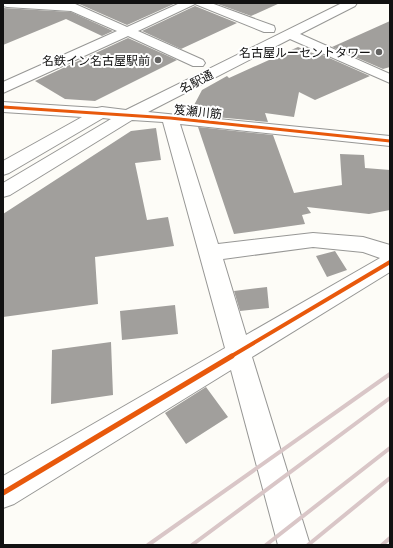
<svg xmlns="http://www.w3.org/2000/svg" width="393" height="548" font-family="'Playfair Display','Noto Sans JP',serif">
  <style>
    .building { fill: #a19f9c }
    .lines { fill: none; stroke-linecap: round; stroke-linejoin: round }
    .minor-casing { stroke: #979795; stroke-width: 2 }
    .minor { fill: #fffffe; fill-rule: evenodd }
    .rail { stroke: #d9c6c7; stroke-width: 4 }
    .cycleway-far2-casing { stroke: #fff; stroke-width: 5 }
    .cycleway-far1-casing { stroke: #fff; stroke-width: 6 }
    .cycleway-casing { stroke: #fff; stroke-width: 8 }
    .cycleway-far2 { stroke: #e8590c; stroke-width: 3 }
    .cycleway-far1 { stroke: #e8590c; stroke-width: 4 }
    .cycleway { stroke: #e8590c; stroke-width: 5 }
    .poi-dot { fill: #646362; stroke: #fff; stroke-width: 1.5 }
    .labels { text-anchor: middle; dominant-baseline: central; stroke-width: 4; stroke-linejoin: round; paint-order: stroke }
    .far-poi-label { font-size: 12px; fill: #111; stroke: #fff; text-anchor: end }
    .far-street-label { font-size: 12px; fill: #111; stroke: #fff }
  </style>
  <rect width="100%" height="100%" fill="#fdfcf7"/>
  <path class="building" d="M77 3H176L127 25Z
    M215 3H280L251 16Z
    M195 6 237 23 181 49 142 31Z
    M3 8 71 12 113 31 102 36 66 19 3 45Z
    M390 21V67L383 69 332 47Z
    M128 38 177 60 95 101 65 99 35 81Z
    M298 47 315 54 318 53 370 76 315 100 299 92 294 117 265 113 268 122 194 115 192 109 202 90 227 76 229 78Z
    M198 127 273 135 294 193 342 185 340 154 364 155 365 168 390 170V210L369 214 307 207 311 213 302 215 305 224 234 234Z
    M156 128 161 160 135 163 147 220 168 217 174 246 95 257 98 304 3 317V214L131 131Z
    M335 251 347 270 327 277 316 256Z
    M267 287 269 308 240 311 234 291Z
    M175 305 178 334 122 340 120 311Z
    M111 342 113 395 51 404 52 350Z
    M206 387 228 417 186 444 165 413Z"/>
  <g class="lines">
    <g class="minor-casing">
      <path id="minor" d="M3 3H73L127 27 180 3H211L274 26 275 29 274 32H264L195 4 138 31 203 60 205 63 203 66H193L128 36 3 93V82L117 31 71 11 7 7 3 6Z
        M342 3H357L355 6 300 34 390 74V83L290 39 148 112 390 136V146L180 124 218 244 313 233 363 237 390 245V272L252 357 310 545H278L231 370 14 504 3 508V476L225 348 163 122 132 120 10 195 3 197V183L111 119 103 118 9 173 3 175V161L82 117 3 112V102L97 108 102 107 126 110ZM313 247 363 252 380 258 246 335 223 259Z"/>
    </g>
    <use href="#minor" class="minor"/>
    <path class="rail" d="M148 545 390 374
      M192 545 390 398
      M266 545 390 448
      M308 545 390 478
      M382 545 390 538"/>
    <g class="cycleway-far2-casing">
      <path id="cycleway-far2" d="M3 107 170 118 390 141"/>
    </g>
    <g class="cycleway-far1-casing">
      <path id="cycleway-far1" d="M230 357 390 262"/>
    </g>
    <g class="cycleway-casing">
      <path id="cycleway" d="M3 493 232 356"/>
    </g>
    <use href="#cycleway-far2" class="cycleway-far2"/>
    <use href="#cycleway-far1" class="cycleway-far1"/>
    <use href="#cycleway" class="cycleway"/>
  </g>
  <g class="poi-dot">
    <circle cx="379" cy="52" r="4"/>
    <circle cx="158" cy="60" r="4"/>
  </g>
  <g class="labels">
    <g class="far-poi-label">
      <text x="371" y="52">名古屋ルーセントタワー</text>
      <text x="150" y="60">名鉄イン名古屋駅前</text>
    </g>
    <g class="far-street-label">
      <text transform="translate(196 81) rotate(-27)">名駅通</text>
      <text transform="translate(198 111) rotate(6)">笈瀬川筋</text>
    </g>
  </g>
  <rect width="393" height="548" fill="none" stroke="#111111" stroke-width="8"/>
</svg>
